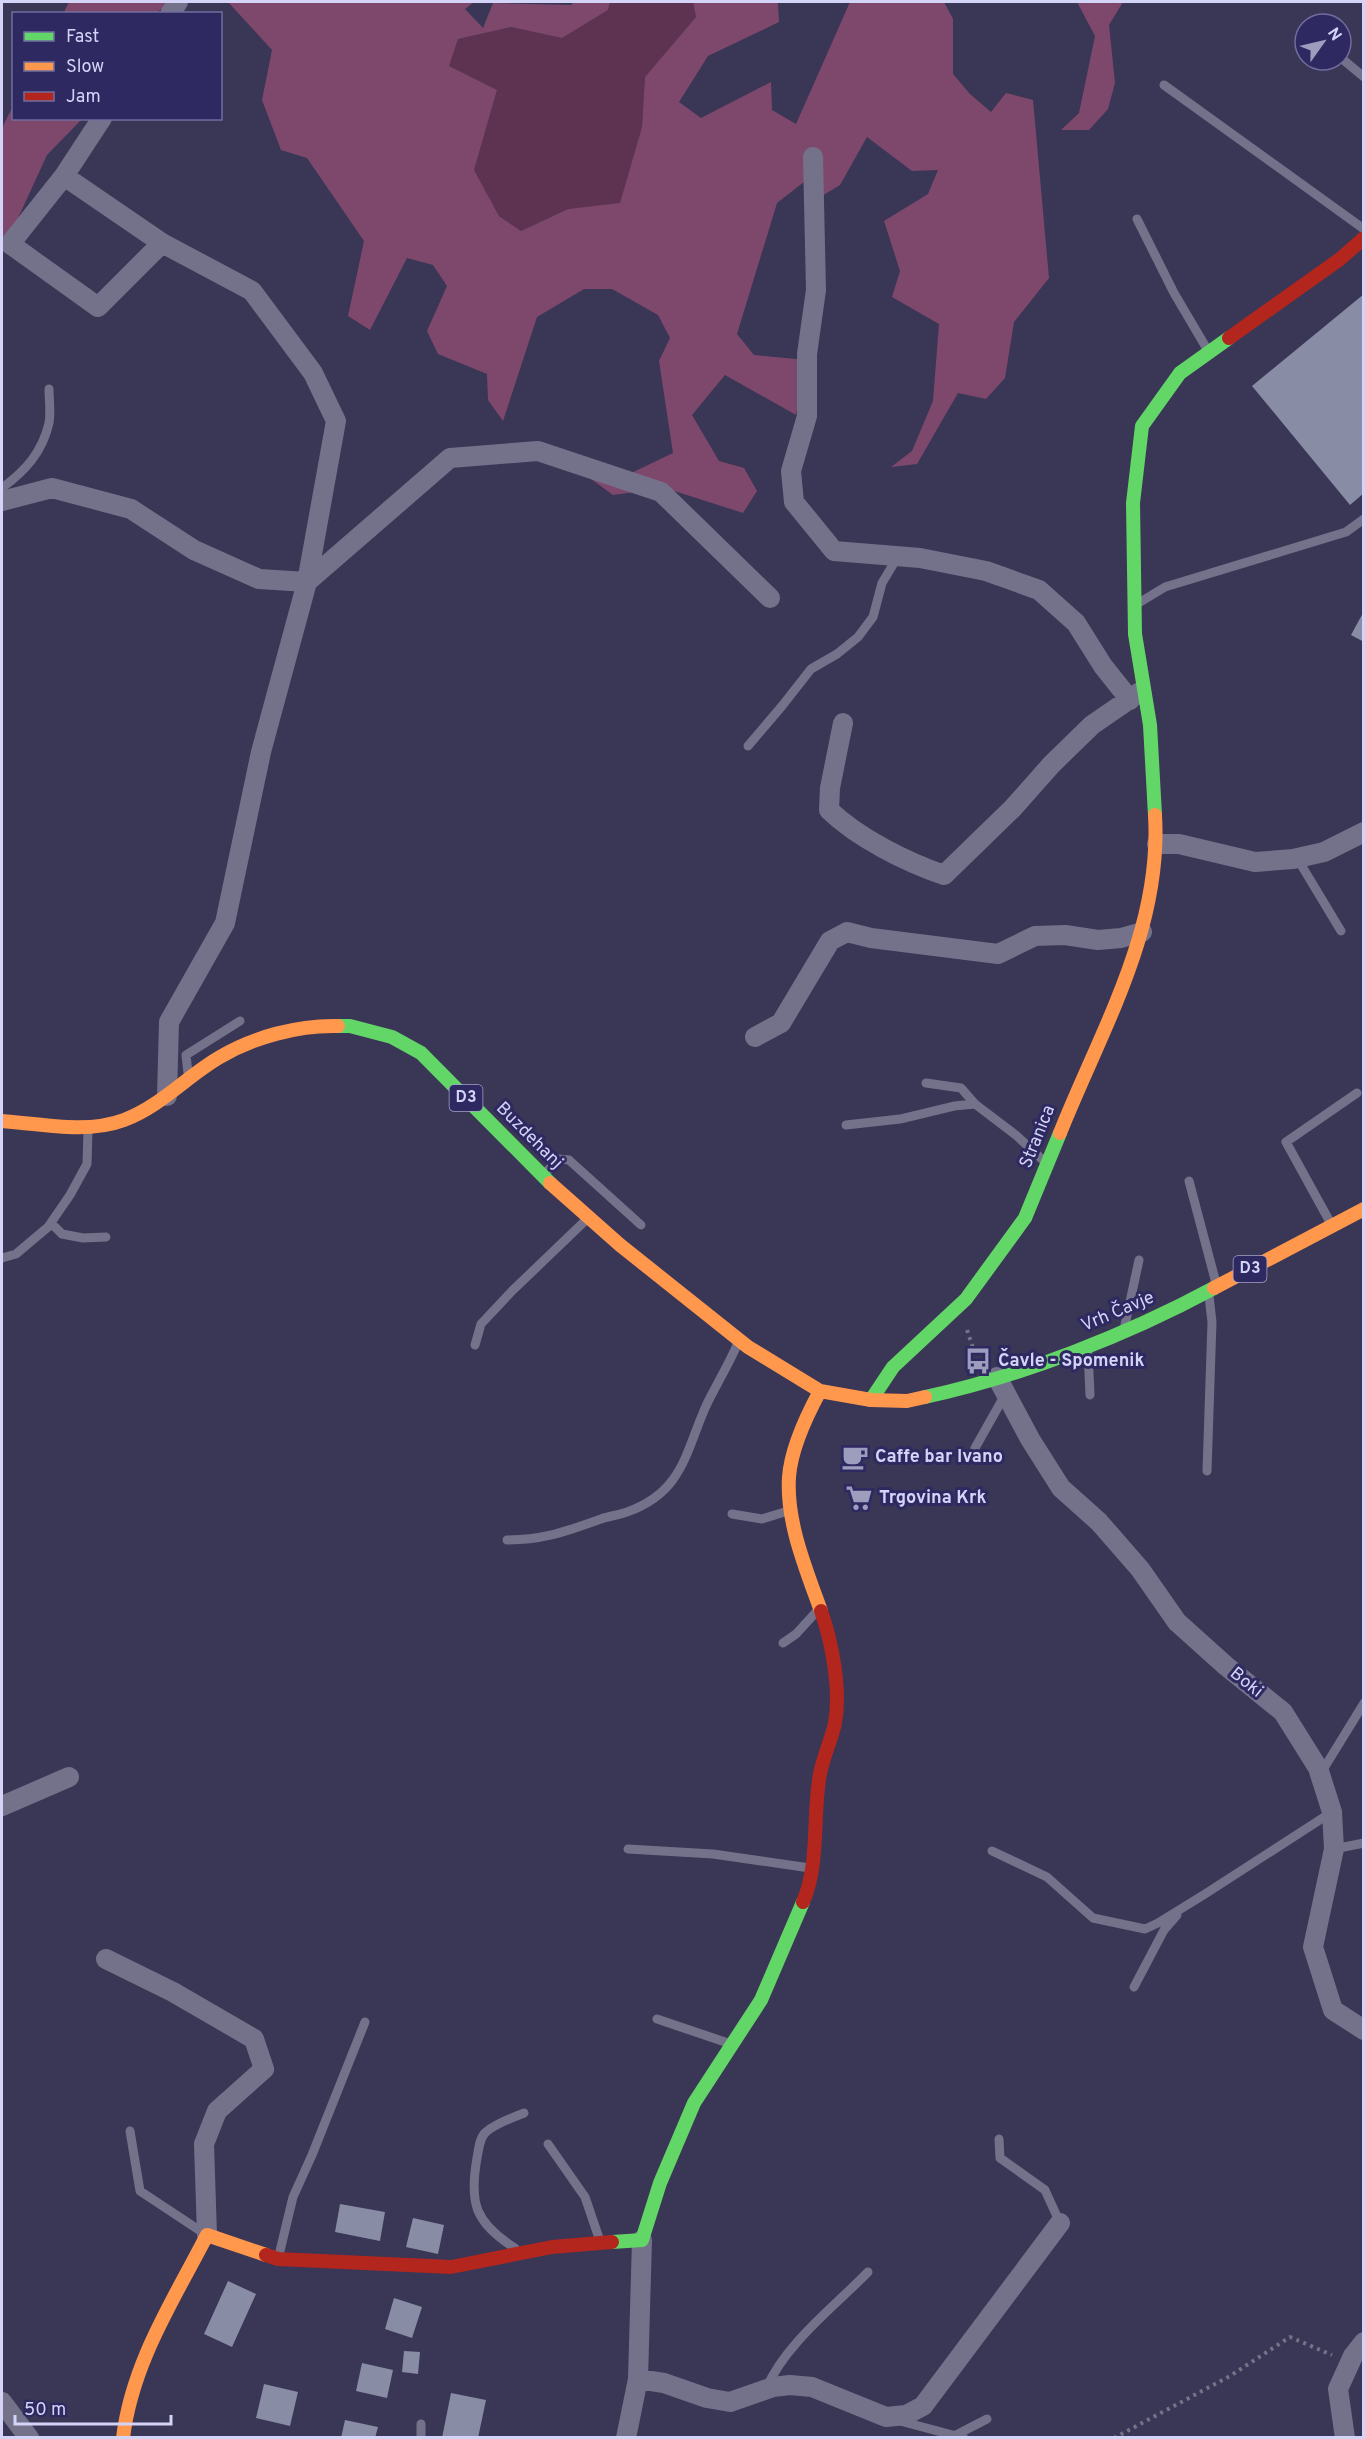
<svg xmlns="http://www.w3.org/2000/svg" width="1365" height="2439" font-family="Overpass,sans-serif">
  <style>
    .green { fill: #5d3351 }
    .forest { fill: #7e486c }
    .building { fill: #898ca5 }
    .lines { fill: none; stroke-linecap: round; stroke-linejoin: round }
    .path { stroke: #757388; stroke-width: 4; stroke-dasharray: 3 4.5; stroke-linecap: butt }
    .lane { stroke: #74728a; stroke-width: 9 }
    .street { stroke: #74728a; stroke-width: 20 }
    .fast { stroke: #63d668; stroke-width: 14 }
    .slow { stroke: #ff974d; stroke-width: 14 }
    .jam { stroke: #b3261e; stroke-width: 14 }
    .labels { text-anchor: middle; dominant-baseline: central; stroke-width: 6; stroke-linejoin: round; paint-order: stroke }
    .shield { fill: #2f2962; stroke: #a2a1ca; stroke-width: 1.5 }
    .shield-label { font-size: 16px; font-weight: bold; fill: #d3d4f7 }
    .street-label { font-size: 18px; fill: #d3d4f7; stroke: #2f2962 }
    .poi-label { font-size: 18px; font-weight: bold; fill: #d3d4f7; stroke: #2f2962; text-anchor: start }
  </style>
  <rect width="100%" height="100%" fill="#3a3655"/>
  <path class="green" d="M610 2H693L696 17 645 77 642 127 620 204 568 209 521 231 499 216 474 170 497 90 449 66 458 39 511 27 562 38 608 10Z"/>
  <path class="forest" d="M69 2H171L156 13 63 14Z
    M228 2H474L465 9 483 28 493 3 571 5 574 2H610L608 10 562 38 511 27 458 39 449 66 497 90 474 170 499 216 521 231 568 209 620 203 642 127 645 77 696 17 693 2H778L779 22 708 56 679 102 701 118 771 82 772 110 796 124 850 2H944L953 19V74L970 94 991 112 1006 93 1033 100 1049 278 1014 322 1005 378 986 399 958 393 917 464 891 467 912 451 933 401 939 324 892 297 900 271 884 221 928 194 938 170 912 171 867 137 840 185 817 199 818 171 777 203 737 334 754 355 806 360 796 415 725 375 692 415 719 461 744 468 757 491 743 513 665 488 613 495 573 466 625 476 673 453 659 361 670 338 658 315 612 289H584L537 317 503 421 488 400 487 374 438 354 427 331 447 286 433 265 407 258 370 330 348 316 364 241 307 158 281 150 262 100 272 50Z
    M1077 2H1123L1109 25 1115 83 1108 109 1089 130H1061L1079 113 1095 36Z
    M13 106 14 118 82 119 47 155 2 253V128Z"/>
  <path class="building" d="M1364 294V493L1350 505 1252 386Z
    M1364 611V642L1351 635Z
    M340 2204 385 2212 380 2241 335 2232Z
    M413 2218 444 2225 438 2254 406 2247Z
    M228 2281 256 2294 232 2347 204 2334Z
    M394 2298 422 2307 412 2338 385 2329Z
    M404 2351 420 2352 418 2374 402 2372Z
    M362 2363 393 2370 387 2398 356 2391Z
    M264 2384 298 2392 290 2426 256 2418Z
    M451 2393 486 2400 478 2438H442Z
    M345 2420 378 2427 375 2438H341Z"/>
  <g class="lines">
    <path class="path" d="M967 1330 976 1357
      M1114 2438 1230 2376 1290 2337 1332 2355"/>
    <path class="lane" d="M1341 58 1364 77
      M1164 85 1364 229
      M1137 219 1174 293 1207 349
      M2 488C25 471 42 453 49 423 51 413 49 400 49 389
      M1137 604 1165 587 1346 532 1364 519
      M748 746 782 706 811 669 837 654 858 637 873 617 882 583 897 558
      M1297 858 1341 931
      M188 1073 186 1055 240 1021
      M926 1083 961 1088 975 1104 1017 1136 1045 1162
      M846 1125 900 1119 954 1106 975 1104
      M545 1173 559 1159 569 1160 641 1225
      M1189 1181 1216 1283
      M1330 1222 1286 1142 1357 1093
      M51 1223 62 1234 83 1238 106 1237
      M2 1258 16 1254 48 1227 70 1195 87 1164 88 1129
      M1125 1325 1139 1260
      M475 1345 481 1324 512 1291 587 1219
      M1088 1351 1090 1395
      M975 1448 1006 1393
      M1207 1471 1212 1322 1209 1296
      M732 1514 762 1519 788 1511
      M507 1540C545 1540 566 1531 601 1519 609 1516 619 1515 627 1512 683 1492 685 1453 706 1406 716 1385 728 1366 737 1345
      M783 1643 796 1634 818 1610
      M1321 1773 1364 1703
      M628 1849 713 1854 810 1868
      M1334 1849 1364 1843
      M992 1851 1047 1877 1093 1918 1145 1929 1158 1923 1205 1894 1332 1812
      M1134 1987 1164 1930 1177 1915
      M657 2019 728 2043
      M130 2131 140 2191 205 2234
      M999 2139 1000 2158 1045 2190 1060 2223
      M548 2144 585 2197 600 2241
      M515 2248C475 2223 469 2203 477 2158 479 2149 479 2138 486 2132 496 2123 512 2118 524 2113
      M279 2255 293 2197 312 2155 365 2022
      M766 2389C785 2344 834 2307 868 2272
      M900 2421 964 2438
      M956 2435 987 2419
      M421 2438V2424"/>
    <path class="street" d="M170 14 178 2
      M102 118 64 176 10 244 98 307 162 243
      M813 157 816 290 807 354V416L791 471 794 502 834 551 920 558 986 571 1039 590 1076 623 1103 666 1130 700
      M64 176 162 243 252 291 313 373 336 421 307 582 261 752 225 923 169 1022 167 1096
      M2 501 52 488 131 509 194 550 259 579 307 582 450 458 538 451 661 492 770 598
      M843 723 830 788 829 810C858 838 906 862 944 875L1012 809 1051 765 1092 725 1140 692
      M1157 844H1179L1255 862 1293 859 1324 852 1364 832
      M755 1037 781 1023 830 941 847 932 871 938 998 954 1035 936 1065 935 1098 940 1121 938 1142 932
      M997 1377 1030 1439 1061 1488 1099 1522 1140 1569 1177 1622 1226 1666 1283 1712 1318 1768 1332 1812 1334 1849 1313 1947 1333 2010 1364 2030
      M2 1806 69 1777
      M106 1959 173 1992 254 2039 264 2069 217 2111 204 2144 207 2235
      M638 2379 664 2383 707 2398 730 2402 773 2387 790 2385 812 2387 886 2417 906 2415 923 2406 1060 2223
      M2 2402 29 2438
      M626 2438 638 2379 642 2240
      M1345 2438 1338 2389 1353 2356 1364 2342"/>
    <path class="fast" d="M1155 815 1150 725 1135 634 1133 503 1142 426 1180 373 1229 338
      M338 1026H350L392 1037 421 1053 550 1183
      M925 1397C1022 1376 1127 1335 1214 1288
      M871 1400 893 1367 966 1299 1025 1218 1060 1133
      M612 2242 642 2240 660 2183 694 2103 761 2000 803 1902"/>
    <path class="slow" d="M2 1121C41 1124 87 1134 124 1120 161 1106 187 1076 220 1057 254 1037 298 1025 338 1026
      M1060 1133C1101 1030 1162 930 1155 815
      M550 1183 620 1245 748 1347 820 1391 871 1400 907 1401 925 1397
      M1214 1288 1364 1209
      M820 1391C807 1415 791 1449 789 1477 786 1522 806 1569 821 1611
      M123 2438C132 2363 173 2301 207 2235L266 2255"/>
    <path class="jam" d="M1229 338 1340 259 1364 238
      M803 1902C819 1865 813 1820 819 1780 821 1761 831 1742 835 1723 841 1689 832 1642 821 1611
      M266 2255 278 2259 451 2267 552 2247 612 2242"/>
  </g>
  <defs>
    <g id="bus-bare" transform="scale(2.07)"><path d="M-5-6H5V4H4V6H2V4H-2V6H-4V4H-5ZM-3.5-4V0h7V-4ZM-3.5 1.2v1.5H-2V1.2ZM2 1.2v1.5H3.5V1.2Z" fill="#9d9dbe" stroke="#2f2962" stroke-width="2.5" paint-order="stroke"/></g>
    <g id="cafe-bare" transform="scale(2.07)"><path d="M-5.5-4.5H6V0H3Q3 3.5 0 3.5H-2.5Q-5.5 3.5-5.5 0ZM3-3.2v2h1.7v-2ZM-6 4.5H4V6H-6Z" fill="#9d9dbe" stroke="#2f2962" stroke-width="2.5" paint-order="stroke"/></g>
    <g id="supermarket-bare" transform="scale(2.07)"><path d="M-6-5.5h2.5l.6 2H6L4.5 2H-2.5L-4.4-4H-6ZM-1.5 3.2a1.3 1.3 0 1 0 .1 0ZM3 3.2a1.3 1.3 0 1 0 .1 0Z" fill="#9d9dbe" stroke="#2f2962" stroke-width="2.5" paint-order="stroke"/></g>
  </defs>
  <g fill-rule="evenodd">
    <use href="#bus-bare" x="978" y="1361"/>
    <use href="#cafe-bare" x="855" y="1457"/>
    <use href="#supermarket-bare" x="859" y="1498"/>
  </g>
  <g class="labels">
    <g class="shield">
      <rect x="449.5" y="1085" width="33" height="26" rx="4.5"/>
      <rect x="1233.5" y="1256" width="33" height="26" rx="4.5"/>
    </g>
    <g class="shield-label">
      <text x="466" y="1098">D3</text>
      <text x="1250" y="1269">D3</text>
    </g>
    <g class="street-label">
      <text transform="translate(529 1136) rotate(45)">Buzdehanj</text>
      <text transform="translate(1038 1137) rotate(-68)">Stranica</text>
      <text transform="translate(1118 1312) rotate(-23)">Vrh Čavje</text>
      <text transform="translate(1246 1683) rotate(39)">Boki</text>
    </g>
    <g class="poi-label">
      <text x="998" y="1361">Čavle - Spomenik</text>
      <text x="875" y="1457">Caffe bar Ivano</text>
      <text x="879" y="1498">Trgovina Krk</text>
    </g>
  </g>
  <rect width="1365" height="2439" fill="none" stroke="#d3d4f7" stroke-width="6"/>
  <rect x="12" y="12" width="210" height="108" fill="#2f2962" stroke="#716d9e" stroke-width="1.5"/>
  <rect x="24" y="32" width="30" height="9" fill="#63d668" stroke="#716d9e" stroke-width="1.5"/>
  <text x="66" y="42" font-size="18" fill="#d3d4f7">Fast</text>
  <rect x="24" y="62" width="30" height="9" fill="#ff974d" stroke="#716d9e" stroke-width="1.5"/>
  <text x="66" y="72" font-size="18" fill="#d3d4f7">Slow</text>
  <rect x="24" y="92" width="30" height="9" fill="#b3261e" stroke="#716d9e" stroke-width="1.5"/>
  <text x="66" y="102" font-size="18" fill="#d3d4f7">Jam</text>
  <g transform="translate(1323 42) rotate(56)"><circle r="28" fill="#2f2962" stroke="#716d9e" stroke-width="1.5"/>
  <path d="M0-4.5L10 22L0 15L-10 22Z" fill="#9d9dbe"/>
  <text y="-9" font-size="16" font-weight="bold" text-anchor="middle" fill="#d3d4f7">N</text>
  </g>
  <path d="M15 2415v9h156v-9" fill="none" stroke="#d3d4f7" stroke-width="3"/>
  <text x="24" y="2415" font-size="18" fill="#d3d4f7" stroke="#2f2962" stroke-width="4.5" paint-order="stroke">50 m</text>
</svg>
